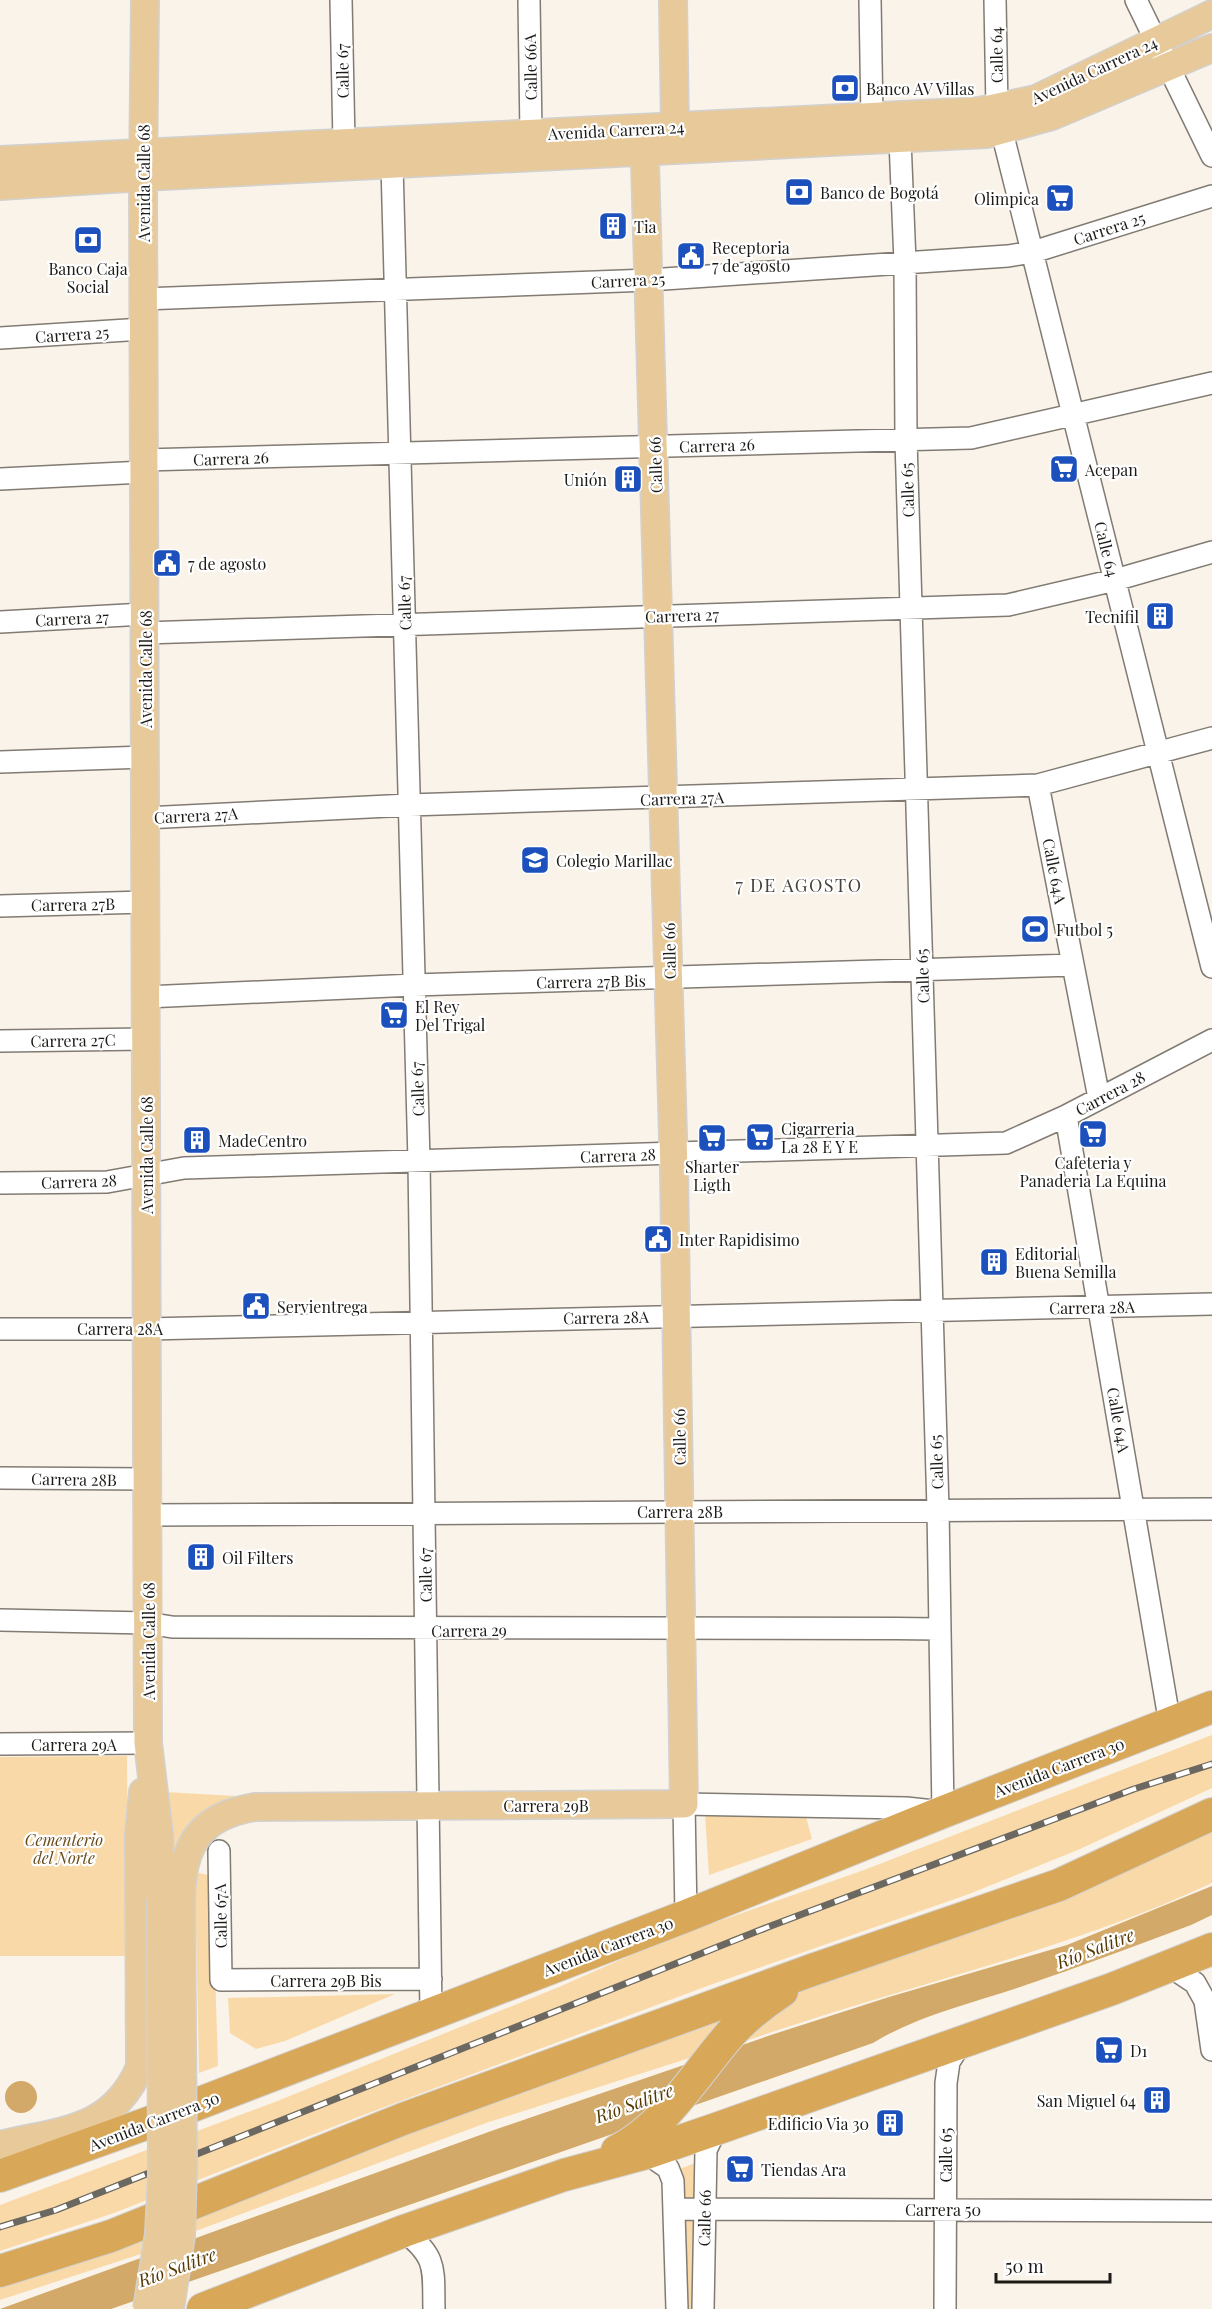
<svg xmlns="http://www.w3.org/2000/svg" width="1212" height="2309" font-family="'Playfair Display',serif">
  <style>
    .green { fill: #f9d9a8 }
    .water { fill: #d2a968 }
    .lines { fill: none; stroke-linecap: round; stroke-linejoin: round }
    .minor-casing { stroke: #817b73; stroke-width: 24 }
    .major-casing { stroke: #d2d1d0; stroke-width: 30 }
    .highway-casing { stroke: #d2d1d0; stroke-width: 34 }
    .minor { stroke: #fff; stroke-width: 21 }
    .major { stroke: #e8ca9a; stroke-width: 27 }
    .highway { stroke: #d8a757; stroke-width: 32 }
    .rail-casing { stroke: #6b6861; stroke-width: 7 }
    .rail { stroke: #fff; stroke-width: 4.5; stroke-dasharray: 14; stroke-linecap: butt }
    .major-bridge-casing { stroke: #d2d1d0; stroke-width: 30; stroke-linecap: butt }
    .major-bridge { stroke: #e8ca9a; stroke-width: 27 }
    .labels { text-anchor: middle; dominant-baseline: central; stroke-width: 4.5; stroke-linejoin: round; paint-order: stroke }
    .street-label { font-size: 16px; fill: #1c1a16; stroke: #fff }
    .poi-label { font-size: 16px; fill: #1c1a16; stroke: #fff; text-anchor: start }
    .park-label { font-size: 16px; font-style: italic; fill: #684b19; stroke: #fff }
    .neighbourhood-label { font-size: 18px; letter-spacing: 1.5px; fill: #464139; stroke: #fff }
    .water-label { font-size: 18px; font-style: italic; fill: #543801; stroke: #fff }
  </style>
  <rect width="100%" height="100%" fill="#faf3e9"/>
  <path class="green" d="M1212 1735V1788L1080 1849 969 1894 710 1985 358 2117 114 2213 0 2251V2205L275 2102 559 1987 665 1940 864 1870Z
    M127 1756 128 1956H0V1757Z
    M164 1792 236 1796C198 1814 183 1824 172 1866Z
    M805 1813 812 1839 709 1875 705 1815Z
    M1212 1828V1883C1058 1955 891 1988 732 2046L784 2000 804 1990Z
    M195 1872 212 1876 218 2066 199 2073Z
    M395 1994 285 2041 256 2049 230 2033 228 1998Z
    M746 2005 699 2055 486 2123 193 2232V2216Z
    M698 2162 699 2199 683 2202 677 2170Z
    M695 2215 700 2309H681L684 2218Z
    M148 2235 147 2252 0 2300V2283Z"/>
  <path class="water" d="M1212 1886V1915L1191 1925C1135 1946 1079 1967 1023 1986 973 2003 918 2015 873 2043L111 2309H0L494 2130 774 2034 889 1997 1067 1945Z
    M5 2097a16 16 0 1 1 32 0a16 16 0 1 1-32 0Z"/>
  <g class="lines">
    <g class="minor-casing">
      <path id="minor" d="M341 0 344 142
        M529 0 531 134
        M870 0 872 119
        M995 0 997 109
        M1136 0 1212 156
        M1002 132 1212 967
        M392 165 419 1161 431 2013
        M143 299 649 280 1008 256 1033 252 1212 196
        M0 338 143 329
        M144 460 971 438 1212 383
        M0 479 144 472
        M0 622 144 614
        M144 633 1008 605 1115 580 1212 552
        M0 762 145 757
        M1038 785 1099 1098
        M145 818 409 805 1038 785 1212 738
        M0 906 145 902
        M146 997 414 985 1073 965
        M0 1041 146 1039
        M1066 1116 1170 1724
        M0 1183 107 1182 184 1168 1006 1143 1066 1116 1212 1040
        M0 1329H147L1212 1304
        M0 1478 148 1479
        M148 1515 1212 1509
        M0 1620 147 1623 172 1627C428 1630 683 1626 938 1629
        M0 1744 148 1743
        M219 1851 221 1980 431 1979
        M686 1916 684 1804 906 1808 943 1812 938 1509 906 440 905 262 900 140
        M1171 1967 1195 1983 1205 2001 1212 2050
        M646 2153 668 2168 673 2181 677 2309
        M674 2209 1212 2211
        M404 2231C438 2258 433 2269 434 2309
        M703 2309 706 2150 716 2129
        M945 2309 946 2083 949 2062 962 2041"/>
    </g>
    <g class="major-casing">
      <path id="major" d="M145 0 143 177 148 1743 159 1835 161 1899
        M673 0 675 127
        M0 160 980 111 1036 99 1212 14
        M0 186 143 177 987 134 1052 116 1212 48
        M181 1898C182 1845 200 1816 255 1807L684 1804 674 1171 644 128
        M0 2145C61 2130 112 2132 140 2067L139 1835 143 1792"/>
    </g>
    <g class="highway-casing">
      <path id="highway" d="M617 2151C666 2126 696 2073 732 2032 747 2016 764 2003 782 1991
        M0 2176 148 2123 686 1916 943 1812 1212 1707
        M0 2271 111 2236 403 2119 812 1970 1059 1885 1212 1814
        M203 2309 404 2231 564 2175 646 2153 716 2129 1112 1989 1212 1949"/>
    </g>
    <use href="#minor" class="minor"/>
    <use href="#major" class="major"/>
    <use href="#highway" class="highway"/>
    <g class="rail-casing">
      <path id="rail" d="M0 2227 56 2210 768 1927 1134 1789 1212 1764"/>
    </g>
    <use href="#rail" class="rail"/>
    <g class="major-bridge-casing">
      <path id="major-bridge" d="M147 2309 159 2234 162 2175 161 1899
        M170 2309 181 2235 183 2166 181 1898"/>
    </g>
    <use href="#major-bridge" class="major-bridge"/>
  </g>
  <defs>
    <g id="bank-square" transform="scale(1.5)"><rect x="-9" y="-9" width="18" height="18" rx="4" fill="#1c50bc" stroke="#fff"/><path d="M-6-4H6V4H-6ZM0-2.3a2.3 2.3 0 1 0 0 4.6a2.3 2.3 0 1 0 0-4.6Z" fill="#fff"/></g>
    <g id="supermarket-square" transform="scale(1.5)"><rect x="-9" y="-9" width="18" height="18" rx="4" fill="#1c50bc" stroke="#fff"/><path d="M-6-5.5h2.5l.6 2H6L4.5 2H-2.5L-4.4-4H-6ZM-1.5 3.2a1.3 1.3 0 1 0 .1 0ZM3 3.2a1.3 1.3 0 1 0 .1 0Z" fill="#fff"/></g>
    <g id="building-square" transform="scale(1.5)"><rect x="-9" y="-9" width="18" height="18" rx="4" fill="#1c50bc" stroke="#fff"/><path d="M-4-6H4V6H1V3H-1V6H-4ZM-2.5-4.3h1.7v1.8h-1.7ZM.8-4.3h1.7v1.8H.8ZM-2.5-1h1.7V.8h-1.7ZM.8-1h1.7V.8H.8Z" fill="#fff"/></g>
    <g id="civic-square" transform="scale(1.5)"><rect x="-9" y="-9" width="18" height="18" rx="4" fill="#1c50bc" stroke="#fff"/><path d="M-.6-6.5H3V-4.5H.6V-3L4-1V1h2V6H-6V1h2V-1L-.6-3ZM-1.2 2.5V6h2.4V2.5Z" fill="#fff"/></g>
    <g id="university-square" transform="scale(1.5)"><rect x="-9" y="-9" width="18" height="18" rx="4" fill="#1c50bc" stroke="#fff"/><path d="M0-5L7-2L0 1L-7-2ZM-4 1L0 2.5L4 1V4Q0 6-4 4Z" fill="#fff"/></g>
    <g id="stadium-square" transform="scale(1.5)"><rect x="-9" y="-9" width="18" height="18" rx="4" fill="#1c50bc" stroke="#fff"/><path d="M0-5a6.5 5 0 1 0 0 10a6.5 5 0 1 0 0-10ZM-3.5-1.8h7v3.6h-7Z" fill="#fff"/></g>
  </defs>
  <g fill-rule="evenodd">
    <use href="#bank-square" x="845" y="88"/>
    <use href="#bank-square" x="799" y="192"/>
    <use href="#supermarket-square" x="1060" y="198"/>
    <use href="#building-square" x="613" y="226"/>
    <use href="#bank-square" x="88" y="240"/>
    <use href="#civic-square" x="691" y="256"/>
    <use href="#supermarket-square" x="1064" y="469"/>
    <use href="#building-square" x="628" y="479"/>
    <use href="#civic-square" x="167" y="563"/>
    <use href="#building-square" x="1160" y="616"/>
    <use href="#university-square" x="535" y="860"/>
    <use href="#stadium-square" x="1035" y="929"/>
    <use href="#supermarket-square" x="394" y="1015"/>
    <use href="#supermarket-square" x="1093" y="1134"/>
    <use href="#supermarket-square" x="760" y="1137"/>
    <use href="#supermarket-square" x="712" y="1138"/>
    <use href="#building-square" x="197" y="1140"/>
    <use href="#civic-square" x="658" y="1239"/>
    <use href="#building-square" x="994" y="1262"/>
    <use href="#civic-square" x="256" y="1306"/>
    <use href="#building-square" x="201" y="1557"/>
    <use href="#supermarket-square" x="1109" y="2050"/>
    <use href="#building-square" x="1157" y="2100"/>
    <use href="#building-square" x="890" y="2123"/>
    <use href="#supermarket-square" x="740" y="2169"/>
  </g>
  <g class="labels">
    <g class="street-label">
      <text transform="translate(996 55) rotate(-91)">Calle 64</text>
      <text transform="translate(530 67) rotate(-91)">Calle 66A</text>
      <text transform="translate(1094 70) rotate(-25)">Avenida Carrera 24</text>
      <text transform="translate(342 71) rotate(-91)">Calle 67</text>
      <text transform="translate(616 130) rotate(-3)">Avenida Carrera 24</text>
      <text transform="translate(143 183) rotate(-90)">Avenida Calle 68</text>
      <text transform="translate(1109 228) rotate(-18)">Carrera 25</text>
      <text transform="translate(628 280) rotate(-3)">Carrera 25</text>
      <text transform="translate(72 334) rotate(-4)">Carrera 25</text>
      <text transform="translate(717 445) rotate(-2)">Carrera 26</text>
      <text transform="translate(231 458) rotate(-2)">Carrera 26</text>
      <text transform="translate(655 465) rotate(-92)">Calle 66</text>
      <text transform="translate(907 490) rotate(-92)">Calle 65</text>
      <text transform="translate(1107 549) rotate(76)">Calle 64</text>
      <text transform="translate(404 603) rotate(-92)">Calle 67</text>
      <text transform="translate(682 615) rotate(-2)">Carrera 27</text>
      <text transform="translate(72 618) rotate(-3)">Carrera 27</text>
      <text transform="translate(145 669) rotate(-90)">Avenida Calle 68</text>
      <text transform="translate(682 798) rotate(-2)">Carrera 27A</text>
      <text transform="translate(196 815) rotate(-3)">Carrera 27A</text>
      <text transform="translate(1055 871) rotate(79)">Calle 64A</text>
      <text transform="translate(73 904) rotate(-1)">Carrera 27B</text>
      <text transform="translate(669 951) rotate(-91)">Calle 66</text>
      <text transform="translate(922 976) rotate(-92)">Calle 65</text>
      <text transform="translate(591 981) rotate(-1)">Carrera 27B Bis</text>
      <text transform="translate(73 1040) rotate(-1)">Carrera 27C</text>
      <text transform="translate(417 1089) rotate(-92)">Calle 67</text>
      <text transform="translate(1110 1093) rotate(-28)">Carrera 28</text>
      <text transform="translate(146 1155) rotate(-90)">Avenida Calle 68</text>
      <text transform="translate(618 1155) rotate(-2)">Carrera 28</text>
      <text transform="translate(79 1181) rotate(-2)">Carrera 28</text>
      <text transform="translate(1092 1307) rotate(-1)">Carrera 28A</text>
      <text transform="translate(606 1317) rotate(-1)">Carrera 28A</text>
      <text x="120" y="1328">Carrera 28A</text>
      <text transform="translate(1119 1420) rotate(80)">Calle 64A</text>
      <text transform="translate(679 1437) rotate(-91)">Calle 66</text>
      <text transform="translate(936 1462) rotate(-92)">Calle 65</text>
      <text transform="translate(74 1479) rotate(1)">Carrera 28B</text>
      <text x="680" y="1511">Carrera 28B</text>
      <text transform="translate(425 1575) rotate(-91)">Calle 67</text>
      <text transform="translate(469 1630) rotate(-1)">Carrera 29</text>
      <text transform="translate(148 1641) rotate(-90)">Avenida Calle 68</text>
      <text x="74" y="1744">Carrera 29A</text>
      <text transform="translate(1059 1767) rotate(-21)">Avenida Carrera 30</text>
      <text x="546" y="1805">Carrera 29B</text>
      <text transform="translate(220 1916) rotate(-91)">Calle 67A</text>
      <text transform="translate(608 1946) rotate(-21)">Avenida Carrera 30</text>
      <text x="326" y="1980">Carrera 29B Bis</text>
      <text transform="translate(154 2121) rotate(-21)">Avenida Carrera 30</text>
      <text transform="translate(945 2155) rotate(-90)">Calle 65</text>
      <text x="943" y="2209">Carrera 50</text>
      <text transform="translate(704 2218) rotate(-89)">Calle 66</text>
    </g>
    <g class="poi-label">
      <text x="866" y="88">Banco AV Villas</text>
      <text x="820" y="192">Banco de Bogotá</text>
      <text x="1039" y="198" text-anchor="end">Olimpica</text>
      <text x="634" y="226">Tia</text>
      <text x="712" y="247">Receptoria<tspan x="712" dy="18">7 de agosto</tspan></text>
      <text x="88" y="268" text-anchor="middle">Banco Caja<tspan x="88" dy="18">Social</tspan></text>
      <text x="1085" y="469">Acepan</text>
      <text x="607" y="479" text-anchor="end">Unión</text>
      <text x="188" y="563">7 de agosto</text>
      <text x="1139" y="616" text-anchor="end">Tecnifil</text>
      <text x="556" y="860">Colegio Marillac</text>
      <text x="1056" y="929">Futbol 5</text>
      <text x="415" y="1006">El Rey<tspan x="415" dy="18">Del Trigal</tspan></text>
      <text x="781" y="1128">Cigarreria<tspan x="781" dy="18">La 28 E Y E</tspan></text>
      <text x="218" y="1140">MadeCentro</text>
      <text x="1093" y="1162" text-anchor="middle">Cafeteria y<tspan x="1093" dy="18">Panaderia La Equina</tspan></text>
      <text x="712" y="1166" text-anchor="middle">Sharter<tspan x="712" dy="18">Ligth</tspan></text>
      <text x="679" y="1239">Inter Rapidisimo</text>
      <text x="1015" y="1253">Editorial<tspan x="1015" dy="18">Buena Semilla</tspan></text>
      <text x="277" y="1306">Servientrega</text>
      <text x="222" y="1557">Oil Filters</text>
      <text x="1130" y="2050">D1</text>
      <text x="1136" y="2100" text-anchor="end">San Miguel 64</text>
      <text x="869" y="2123" text-anchor="end">Edificio Via 30</text>
      <text x="761" y="2169">Tiendas Ara</text>
    </g>
    <g class="park-label">
      <text x="64" y="1839">Cementerio<tspan x="64" dy="18">del Norte</tspan></text>
    </g>
    <g class="neighbourhood-label">
      <text x="799" y="885">7 DE AGOSTO</text>
    </g>
    <g class="water-label">
      <text transform="translate(1095 1948) rotate(-21)">Río Salitre</text>
      <text transform="translate(634 2103) rotate(-20)">Río Salitre</text>
      <text transform="translate(177 2267) rotate(-20)">Río Salitre</text>
    </g>
  </g>
  <path d="M996 2273v9h114v-9" fill="none" stroke="#1c1a16" stroke-width="3"/>
  <text x="1005" y="2273" font-size="18" fill="#1c1a16" stroke="#ffffff" stroke-width="4.5" paint-order="stroke">50 m</text>
</svg>
